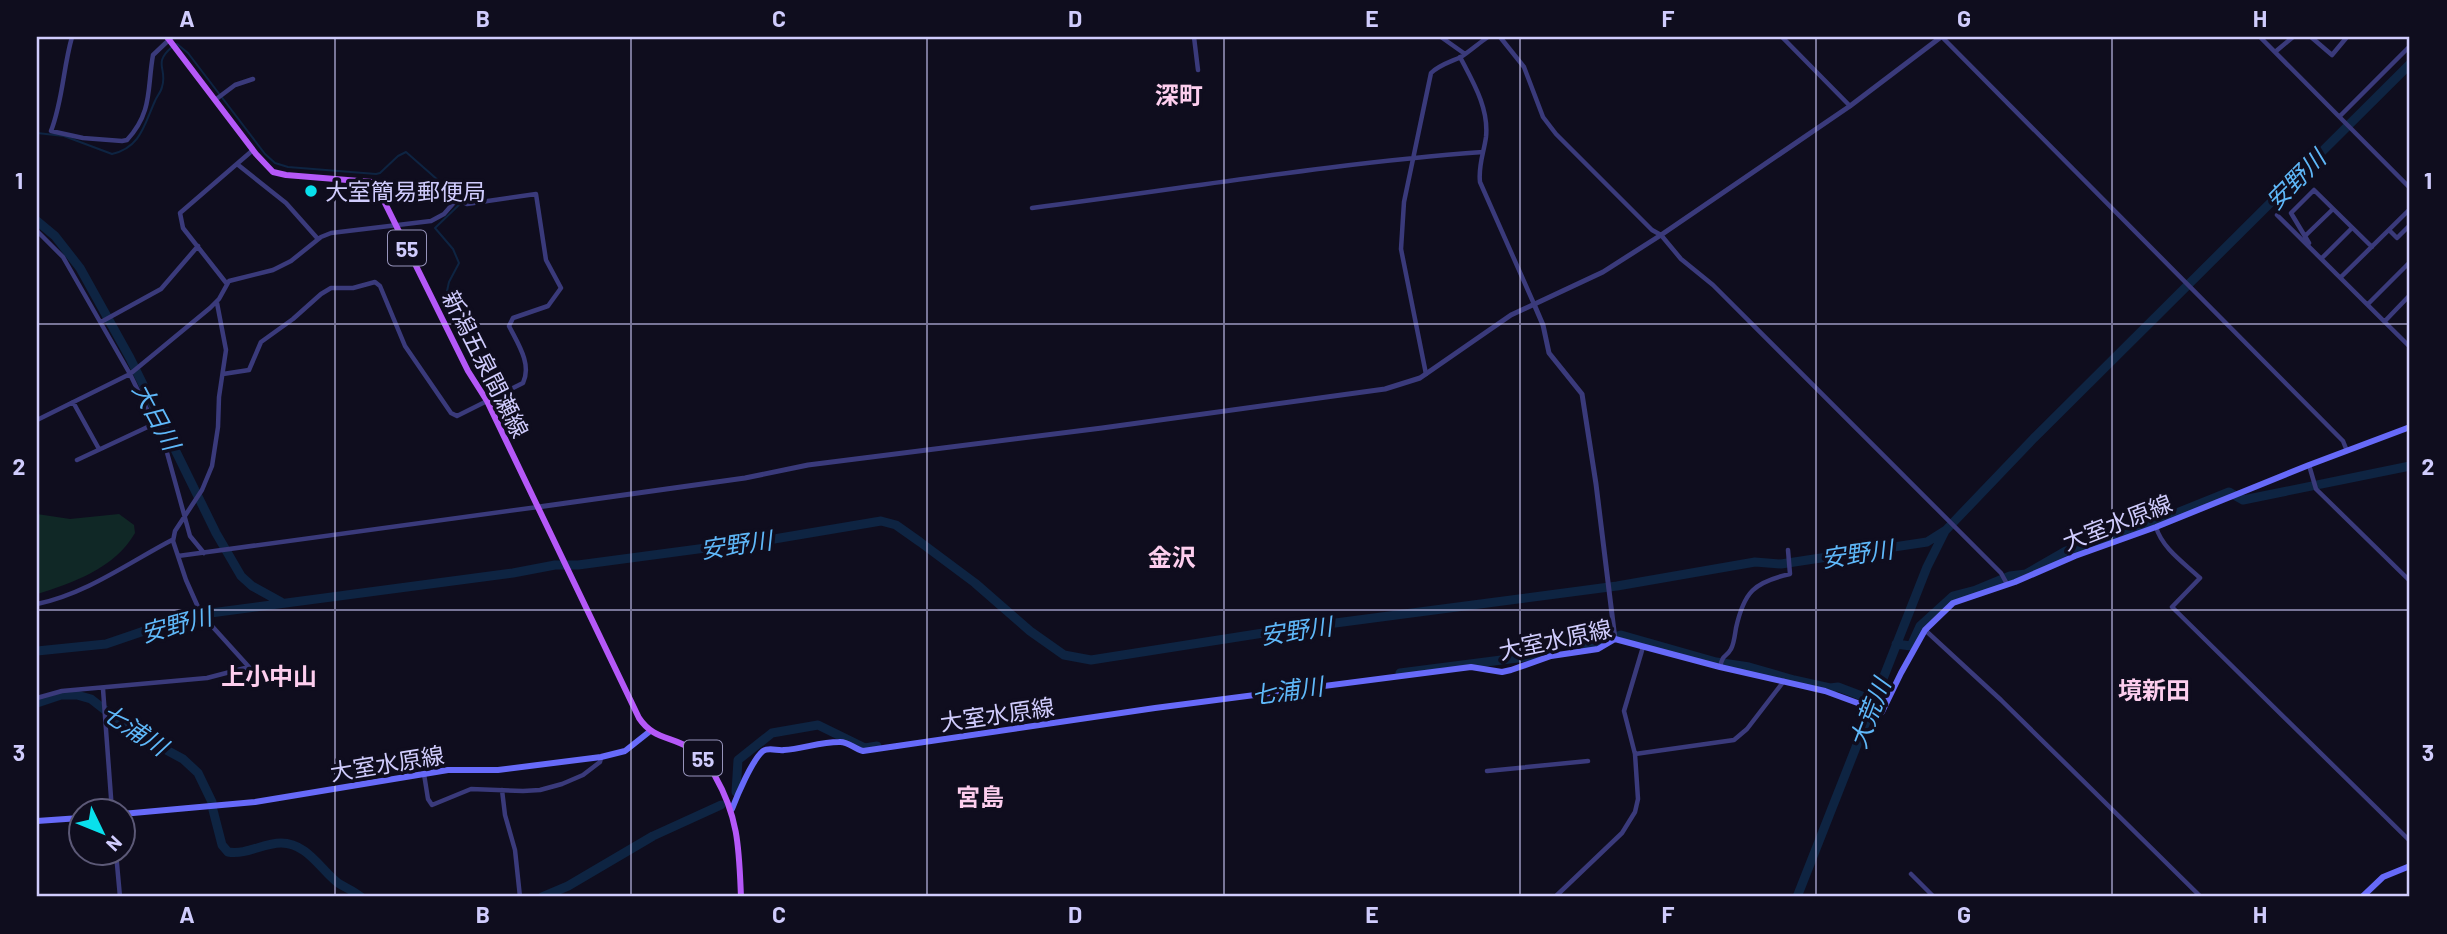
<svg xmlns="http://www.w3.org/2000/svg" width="2447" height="934" font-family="Barlow,'Noto Sans JP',sans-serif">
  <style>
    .green { fill: #102826 }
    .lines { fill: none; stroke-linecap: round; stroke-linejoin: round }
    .stream { stroke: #0e2442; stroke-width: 2 }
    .river { stroke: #0e2442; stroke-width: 9 }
    .minor { stroke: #3a3a7b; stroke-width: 4.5 }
    .tertiary { stroke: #3a3a7b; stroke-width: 5 }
    .secondary { stroke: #676af9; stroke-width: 6 }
    .primary { stroke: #b558f8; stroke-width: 6 }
    .grid { fill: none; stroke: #d0ccfd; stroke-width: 2; stroke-opacity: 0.55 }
    .poi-dot { fill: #09e0ec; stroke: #0f0d1e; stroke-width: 2.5 }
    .labels { text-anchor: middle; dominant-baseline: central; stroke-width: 7; stroke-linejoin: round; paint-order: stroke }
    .shield { fill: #0f0d1e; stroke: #9693ba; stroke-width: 2 }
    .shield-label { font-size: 21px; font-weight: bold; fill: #d0ccfd }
    .poi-label { font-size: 23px; fill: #d0ccfd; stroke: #0f0d1e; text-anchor: start }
    .street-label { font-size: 23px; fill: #d0ccfd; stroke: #0f0d1e }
    .neighbourhood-label { font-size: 24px; font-weight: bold; fill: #fdceee; stroke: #0f0d1e }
    .water-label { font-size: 24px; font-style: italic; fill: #5fb8f9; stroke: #0f0d1e }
    .neatline { fill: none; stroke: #d0ccfd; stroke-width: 2.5 }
    .grid-label { font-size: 23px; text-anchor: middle; font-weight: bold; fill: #d0ccfd }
  </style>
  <rect width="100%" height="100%" fill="#0f0d1e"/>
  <path class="green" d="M37 514 70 519 119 514 134 525 135 533C115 568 73 583 37 594Z"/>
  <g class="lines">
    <path class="stream" d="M177 44 188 53 265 154 275 163 288 167 376 174 380 173 398 156 406 152 456 196
      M37 133 64 136 112 154C141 147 144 125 155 101 157 96 161 92 162 87 168 68 152 64 172 47
      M461 203 435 228 453 249 459 263 449 282 447 291 449 302 481 370 507 407 514 424"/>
    <path class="river" d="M37 221 55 236 80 268 130 358 216 533 241 576 252 586 281 602
      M1896 644 1911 646 1920 626 1953 596 1976 590 2010 576 2026 574 2066 551 2097 545 2229 492 2243 500 2410 466
      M1581 649 1621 635 1716 662 1749 667 1794 680 1830 688 1838 687 1875 701
      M37 651 106 644 188 616 513 573 555 565H578L774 539 881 521 896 525 920 542 975 583 1030 631 1064 655 1091 660 1282 630 1617 586 1755 562 1781 564 1927 542 1946 530 2034 438 2410 64
      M1400 673 1556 653
      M37 703 61 695H77L91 699 133 732 183 759 198 773 212 802
      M736 792 738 760 772 733 818 725 865 748 877 746
      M213 810 222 845 228 852C247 855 263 843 281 843 307 843 320 869 338 883 346 888 354 891 361 897
      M542 897 568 886 653 836 721 805
      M1797 897 1927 567 1945 531"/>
    <path class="minor" d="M72 37C63 68 63 100 51 131L83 138 122 141 127 140C153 112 147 88 153 55L172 37
      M1194 37 1198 70
      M1441 37 1465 54
      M1500 37 1524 67 1543 117 1556 134 1652 230 1661 235 1681 259 1713 285 2001 573 2007 584
      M1782 37 1850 106
      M1942 37 2343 441 2347 451
      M2260 37 2410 188
      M2311 37 2332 55 2347 37
      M2275 52 2293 37
      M1460 57C1473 82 1489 108 1486 137 1484 152 1478 166 1480 182L1534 304
      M215 100 235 85 253 79
      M2340 116 2410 46
      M237 164 286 203 318 239
      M1032 208C1182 189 1332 163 1483 152
      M2277 215 2410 347
      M2389 230 2397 238 2410 225
      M37 231 63 257 130 374 166 449 190 536 204 553
      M2305 236 2333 209
      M2309 243 2291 213 2314 190 2372 247
      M2322 258 2352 228
      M2341 277 2410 209
      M227 284 183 228 180 213 253 150
      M2368 304 2410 262
      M2385 321 2410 295
      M101 322 161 289 198 246
      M1426 374 1401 249 1404 202 1431 73C1439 65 1450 62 1461 57 1470 51 1479 43 1488 37
      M73 402 99 449
      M37 420 130 374 210 308 219 299 229 281 273 270 291 261 321 237 331 233 431 221 444 214 457 199 467 204 536 194 546 260 561 288 548 306 513 318 509 326C518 344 532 364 523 383L457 416 451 413 405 346 380 286 375 282 353 288H331L321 294 293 319 261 342 249 370 223 374
      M77 460 154 424
      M2309 465 2316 489 2410 581
      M2156 527C2162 548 2184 563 2200 578L2172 607 2410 841
      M178 556 538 507
      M37 604C86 594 128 563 172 540
      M1277 622V623
      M1925 630 2001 700 2201 897
      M1720 667C1723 653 1726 658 1731 649 1734 644 1735 634 1736 628 1744 592 1754 582 1790 574L1788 550
      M103 689 112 811
      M37 698 62 691 207 678 249 667 211 625 198 607 186 580 173 541 175 531 202 490 212 466 218 427 219 397 226 350 217 303
      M1635 754 1734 740 1747 729 1784 681
      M1487 771 1588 761
      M424 774 428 799 432 805 471 789 523 791 540 790 562 784 583 775 600 762 601 758
      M502 790 505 815 515 850 520 897
      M116 853 120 897
      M1911 874 1934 897
      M1555 897 1622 833 1635 812 1638 799 1635 754 1624 711 1643 647"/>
    <path class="tertiary" d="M1534 304 1543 325 1549 353 1582 394 1596 484 1615 639
      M538 507 745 478 808 465 1102 428 1385 389 1420 378 1511 315 1603 272 1661 235 1850 106 1941 37"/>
    <path class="secondary" d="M732 809C737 796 752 760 763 751 768 747 778 751 784 750 802 749 820 742 839 742 848 741 854 749 863 751L1155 708 1471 667 1502 672 1511 670 1551 656 1598 649 1615 639 1720 667 1825 691 1882 712 1901 673 1925 630 1953 603 2015 582 2075 556 2156 527 2309 465 2410 427
      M122 814 255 802 448 770H498L601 757 625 751 649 732
      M37 821 80 818
      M2362 897 2383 877 2410 866"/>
    <path class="primary" d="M167 37 256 154 273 172 286 175 372 182 379 191 468 371 487 401 639 718C653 739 670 736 690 748 702 754 709 764 715 776 739 818 739 850 741 897"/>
  </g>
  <path class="grid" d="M335 37V897M631 37V897M927 37V897M1224 37V897M1520 37V897M1816 37V897M2112 37V897M37 324H2410M37 610H2410"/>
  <circle class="poi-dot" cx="311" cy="191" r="7"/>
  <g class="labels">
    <g class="shield">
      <rect x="388" y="230.5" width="38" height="35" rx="5"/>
      <rect x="684" y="740.5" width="38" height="35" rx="5"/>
    </g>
    <g class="shield-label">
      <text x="407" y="248">55</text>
      <text x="703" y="758">55</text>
    </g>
    <g class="poi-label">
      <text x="325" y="191">大室簡易郵便局</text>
    </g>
    <g class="street-label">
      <text transform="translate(486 364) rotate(63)">新潟五泉間瀬線</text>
      <text transform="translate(2117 522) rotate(-21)">大室水原線</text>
      <text transform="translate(1555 639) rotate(-12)">大室水原線</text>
      <text transform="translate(997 714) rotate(-8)">大室水原線</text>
      <text transform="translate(387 763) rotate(-9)">大室水原線</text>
    </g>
    <g class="neighbourhood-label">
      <text x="1179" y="94">深町</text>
      <text x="1172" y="556">金沢</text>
      <text x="269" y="675">上小中山</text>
      <text x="2154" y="689">境新田</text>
      <text x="980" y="796">宮島</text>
    </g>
    <g class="water-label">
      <text transform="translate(2295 179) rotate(-45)">安野川</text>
      <text transform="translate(157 416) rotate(62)">大日川</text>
      <text transform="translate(736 544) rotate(-8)">安野川</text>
      <text transform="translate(1857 553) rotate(-8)">安野川</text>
      <text transform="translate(176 624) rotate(-15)">安野川</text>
      <text transform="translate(1296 630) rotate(-8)">安野川</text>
      <text transform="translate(1287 690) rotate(-8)">七浦川</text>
      <text transform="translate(1869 713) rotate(-69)">大荒川</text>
      <text transform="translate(135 729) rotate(33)">七浦川</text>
    </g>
  </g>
  <rect width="2447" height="934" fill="none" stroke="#0f0d1e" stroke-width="77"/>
  <g transform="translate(102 832) rotate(133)"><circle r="33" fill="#0f0d1e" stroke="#5c5977" stroke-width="2"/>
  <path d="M0-5L12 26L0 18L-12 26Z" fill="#09e0ec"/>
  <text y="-10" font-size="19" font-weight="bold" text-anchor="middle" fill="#d0ccfd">N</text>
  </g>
  <rect x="38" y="38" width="2370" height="857" class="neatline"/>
  <g class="grid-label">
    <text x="187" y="27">A</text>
    <text x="483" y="27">B</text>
    <text x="779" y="27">C</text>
    <text x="1075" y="27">D</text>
    <text x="1372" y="27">E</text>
    <text x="1668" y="27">F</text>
    <text x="1964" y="27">G</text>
    <text x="2260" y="27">H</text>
    <text x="19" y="189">1</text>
    <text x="2428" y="189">1</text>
    <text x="19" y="475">2</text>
    <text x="2428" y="475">2</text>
    <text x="19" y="761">3</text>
    <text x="2428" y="761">3</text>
    <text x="187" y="923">A</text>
    <text x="483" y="923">B</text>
    <text x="779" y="923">C</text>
    <text x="1075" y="923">D</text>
    <text x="1372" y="923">E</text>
    <text x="1668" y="923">F</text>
    <text x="1964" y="923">G</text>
    <text x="2260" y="923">H</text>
  </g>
</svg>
